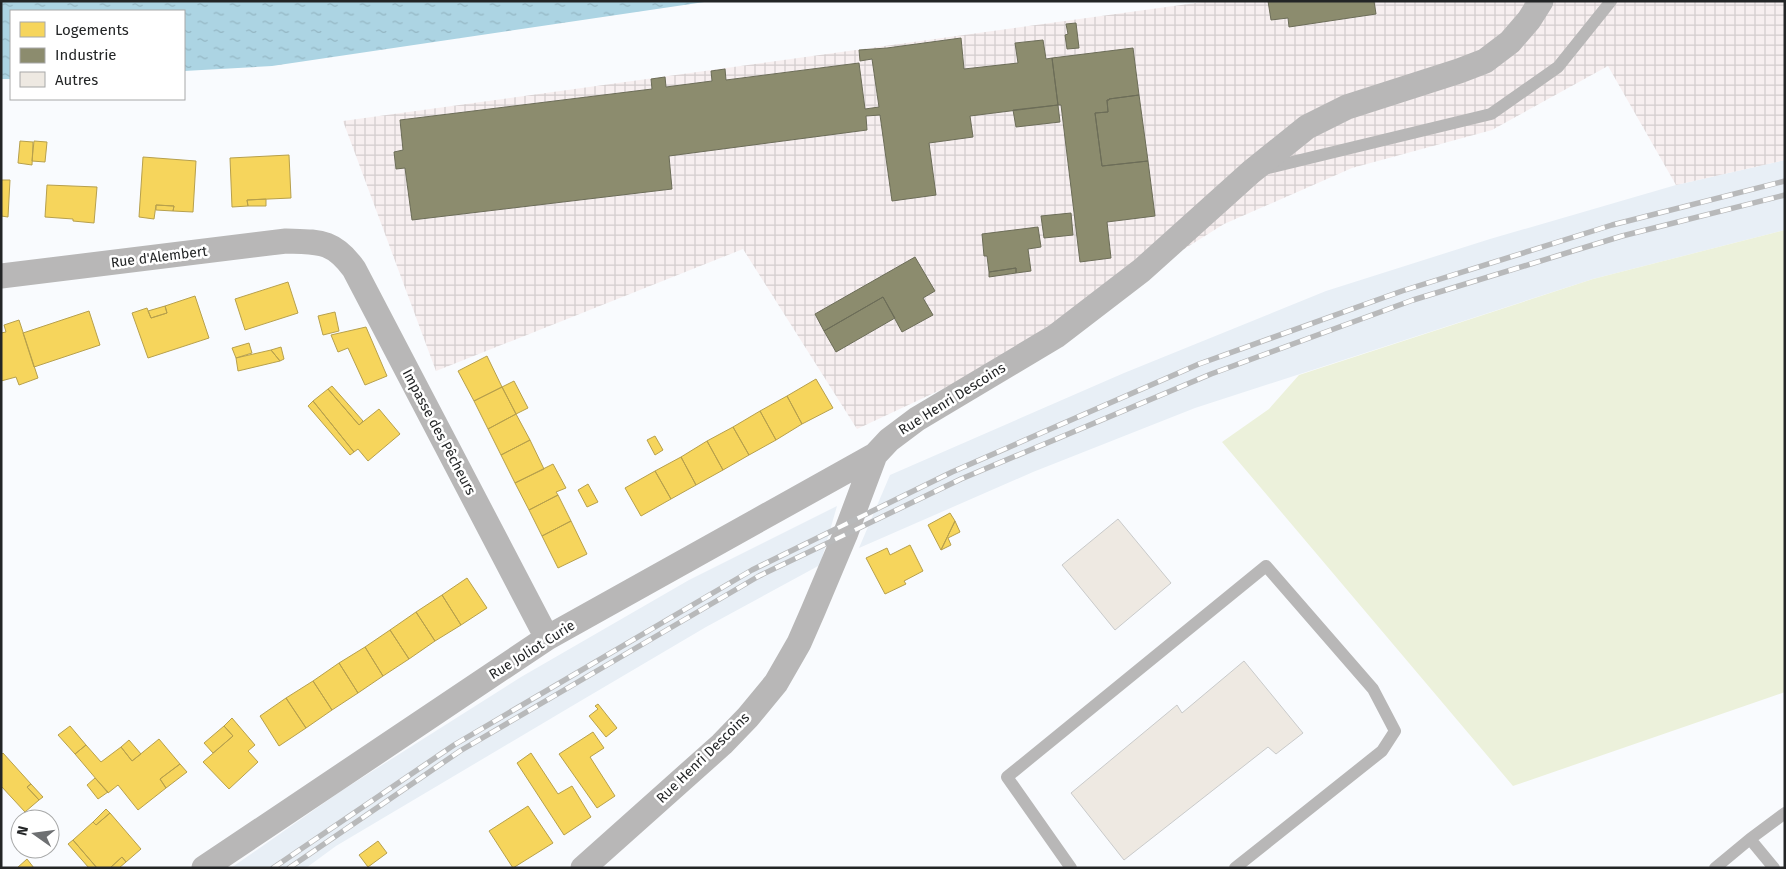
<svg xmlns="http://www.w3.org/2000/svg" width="1786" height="869" font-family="'Fira Sans',sans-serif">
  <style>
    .built { fill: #e8eff6 }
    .industrial { fill: url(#industrial-grid) }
    .grass { fill: #ecf1db }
    .water { fill: url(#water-ripples) }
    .homes { fill: #f6d55c; stroke: #b7a04c }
    .industry { fill: #8c8c6e; stroke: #6c6d58 }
    .building { fill: #eee9e2; stroke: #c9caca }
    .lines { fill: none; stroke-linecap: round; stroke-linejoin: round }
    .lane { stroke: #b8b7b7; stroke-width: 12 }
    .street { stroke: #b8b7b7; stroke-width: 25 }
    .rail-casing { stroke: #b8b9ba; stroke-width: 5.5 }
    .rail { stroke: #fff; stroke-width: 4; stroke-dasharray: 11; stroke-linecap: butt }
    .labels { text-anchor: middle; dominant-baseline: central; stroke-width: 5; stroke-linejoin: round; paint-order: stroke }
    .street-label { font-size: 14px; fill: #232526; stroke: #fff }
  </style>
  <defs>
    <pattern id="industrial-grid" width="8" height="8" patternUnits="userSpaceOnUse" patternTransform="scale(1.25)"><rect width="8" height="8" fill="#f7eff0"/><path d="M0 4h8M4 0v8" fill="none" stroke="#d3cdce"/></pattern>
    <pattern id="water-ripples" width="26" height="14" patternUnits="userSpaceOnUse" patternTransform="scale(1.25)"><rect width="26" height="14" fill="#acd4e3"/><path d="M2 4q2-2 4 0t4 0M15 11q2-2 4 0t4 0" fill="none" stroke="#94b6c3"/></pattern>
  </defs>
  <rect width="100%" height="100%" fill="#f9fbfe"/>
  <path class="built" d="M1785 160V230L1593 279 1195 408 1033 472 859 548 890 475 1124 373 1326 291 1490 239 1676 185Z
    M837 506 820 565 706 627 572 706 336 846 306 868H231L341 791 521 677 689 580Z"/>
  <path class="industrial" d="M1210 1H1785V160L1676 185 1608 66 1492 130 1352 168 1224 224 1015 355 857 429 743 249 436 371 343 121Z"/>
  <path class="grass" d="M1785 230V692L1513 786 1222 442 1269 409 1299 375 1593 279Z"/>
  <path class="water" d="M1 1H711L272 66 184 71V11H11V79H1Z"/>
  <path class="homes" d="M20 141 33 142 32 165 18 163Z
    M34 141 47 142 45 162 32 161Z
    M289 155 291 198 247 200 248 206 232 207 230 158Z
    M143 157 196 161 193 212 173 211 174 206 156 205 154 219 139 217Z
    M1 180H10L8 217 1 216Z
    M47 185 97 187 94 223 73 221V219L45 217Z
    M266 199V206H248L247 200Z
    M156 205 174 206 173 211 156 210Z
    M288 282 298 313 245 330 235 299Z
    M195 296 209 338 148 358 132 313 147 308 151 318 167 313 165 306Z
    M165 306 167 313 151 318 148 311Z
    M89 311 100 345 34 367 23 333Z
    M335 312 339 331 323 335 318 316Z
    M19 320 38 378 19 385 16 377 1 381V333L6 332 4 325Z
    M366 327 387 376 365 385 348 348 338 352 331 335Z
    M249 343 252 353 236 358 232 348Z
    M281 347 284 359 280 361 271 350Z
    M271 350 280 361 238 371 236 358Z
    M487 356 502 387 474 401 458 371Z
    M816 379 833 408 802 424 787 396Z
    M514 381 528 408 516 414 502 387Z
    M332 386 363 421 359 425 328 389Z
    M502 387 516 414 488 429 474 401Z
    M328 389 359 425 379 409 400 434 368 461 358 449 354 452 313 401Z
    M787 396 802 424 776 440 760 411Z
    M313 401 354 452 350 455 308 406Z
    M760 411 776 440 749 455 733 427Z
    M516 414 530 440 501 455 488 429Z
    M733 427 749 455 723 470 707 441Z
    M655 436 663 450 655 455 647 440Z
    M530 440 544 469 515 483 501 455Z
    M707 441 723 470 696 485 681 457Z
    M681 457 696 485 671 499 655 471Z
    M553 464 566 488 556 492 558 495 529 510 515 483Z
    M655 471 671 499 641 516 625 488Z
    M588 484 598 502 587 507 578 490Z
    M558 495 571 521 542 536 529 510Z
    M950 513 955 521 941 550 928 525Z
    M571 521 587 554 558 568 542 536Z
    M955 521 960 532 948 538 951 545 941 550Z
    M910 545 923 571 904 581 906 584 885 594 866 558 887 548 890 555Z
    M467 578 487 608 461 625 442 595Z
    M442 595 461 625 435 641 416 612Z
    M416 612 435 641 409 659 390 630Z
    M390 630 409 659 383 676 365 647Z
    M365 647 383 676 358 693 339 663Z
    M339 663 358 693 332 710 313 681Z
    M313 681 332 710 306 728 286 698Z
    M286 698 306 728 279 746 260 716Z
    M598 704 617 728 606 737 589 716 598 709 595 706Z
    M232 718 255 745 248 751 258 762 229 789 203 762 233 736 224 726Z
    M70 726 86 745 75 754 58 735Z
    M224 726 233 736 213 753 204 743Z
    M593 732 604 748 590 757 615 796 597 808 559 754Z
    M159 739 180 764 160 779 166 788 138 810 118 785 108 793 75 754 86 745 101 762 121 747 132 761Z
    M129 740 141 754 132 761 121 747Z
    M3 753 31 784 27 787 39 800 25 812 1 786V755Z
    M531 753 558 794 572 786 591 817 564 835 517 763Z
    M180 764 187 772 166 788 160 779Z
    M95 778 108 792 98 799 87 785Z
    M31 784 43 797 39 800 27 787Z
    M528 806 553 843 513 868 489 831Z
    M106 809 110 813 96 825 93 822Z
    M110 813 141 849 126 862 122 857 110 868H97L73 840 93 822 96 825Z
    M73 840 97 868H89L68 844Z
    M378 841 387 853 368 867 359 855Z
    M122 857 126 862 119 868H110Z
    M27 859 34 868H17Z"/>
  <path class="industry" d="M1268 1H1374L1376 14 1289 27 1288 18 1271 20Z
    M1076 23 1079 48 1067 49 1065 35 1068 34 1066 24Z
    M961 38 964 69 1018 63 1015 43 1043 40 1046 59 1052 58 1058 105 970 116 973 137 929 143 936 195 892 201 880 115 866 116 867 130 669 156 672 189 412 220 405 168 396 169 394 152 403 150 400 120 652 89 651 79 665 77 666 87 712 81 711 71 725 69 726 80 859 63 865 109 879 107 872 59 860 61 859 50 887 48Z
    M1133 48 1139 95 1109 99V100H1107L1108 112 1095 113 1102 166 1148 161 1155 216 1107 222 1111 258 1080 262 1061 105H1058L1052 58Z
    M1139 95 1148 161 1102 166 1095 113 1108 112 1107 100H1109V99Z
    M1058 105 1060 122 1016 127 1013 110Z
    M1071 213 1073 235 1044 238 1041 216Z
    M1038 227 1041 247 1028 249 1031 271 1016 273V268L989 272 987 256H984L982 234Z
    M915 257 935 291 923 298 933 315 902 332 883 297 824 331 815 314Z
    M1016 268V273L989 277V272Z
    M883 297 895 318 836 352 824 331Z"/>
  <path class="building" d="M1118 519 1171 583 1115 630 1062 565Z
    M1244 661 1303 733 1276 754 1268 747 1124 860 1071 793 1177 705 1182 713Z"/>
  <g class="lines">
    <path class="lane" d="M1264 169 1491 114 1558 67 1611 1
      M1750 839 1785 813
      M1071 868 1007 777 1266 566 1373 689 1395 731 1382 751 1235 868
      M1715 868 1750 839 1774 868"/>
    <path class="street" d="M1 276 286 241C319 242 333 240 354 269L547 638
      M204 868 547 638 875 455
      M583 868 722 744 748 717 776 683 799 643 813 611 845 535 875 455 889 440 917 419 1056 336 1142 270 1251 172 1307 127 1347 107 1459 71 1485 61 1510 42 1529 20 1541 1"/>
    <g class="rail-casing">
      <path id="rail" d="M273 868 454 745 752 570 952 472 1199 364 1402 291 1612 225 1785 181
        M289 868 460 751 759 576 961 479 1211 374 1413 300 1622 236 1785 195"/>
    </g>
    <use href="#rail" class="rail"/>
  </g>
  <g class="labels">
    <g class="street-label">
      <text transform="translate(159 257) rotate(-7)">Rue d'Alembert</text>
      <text transform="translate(952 399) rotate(-32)">Rue Henri Descoins</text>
      <text transform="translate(439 432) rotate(62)">Impasse des Pêcheurs</text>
      <text transform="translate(532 650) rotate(-32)">Rue Joliot Curie</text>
      <text transform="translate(703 758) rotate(-44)">Rue Henri Descoins</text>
    </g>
  </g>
  <rect width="1786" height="869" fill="none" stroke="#232526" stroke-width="5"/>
  <rect x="10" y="10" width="175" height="90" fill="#ffffff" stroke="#a7a8a8"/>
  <rect x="20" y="22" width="25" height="15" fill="#f6d55c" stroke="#a7a8a8"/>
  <text x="55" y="35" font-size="15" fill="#232526">Logements</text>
  <rect x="20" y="48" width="25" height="15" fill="#8c8c6e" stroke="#a7a8a8"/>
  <text x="55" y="60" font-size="15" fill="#232526">Industrie</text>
  <rect x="20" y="72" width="25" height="15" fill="#eee9e2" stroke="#a7a8a8"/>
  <text x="55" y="85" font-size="15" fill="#232526">Autres</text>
  <g transform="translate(35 834) rotate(284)"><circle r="24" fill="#ffffff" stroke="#a7a8a8"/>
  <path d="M0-4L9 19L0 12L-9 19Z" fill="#6e7072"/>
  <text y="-8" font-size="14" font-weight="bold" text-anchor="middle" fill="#232526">N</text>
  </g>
</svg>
